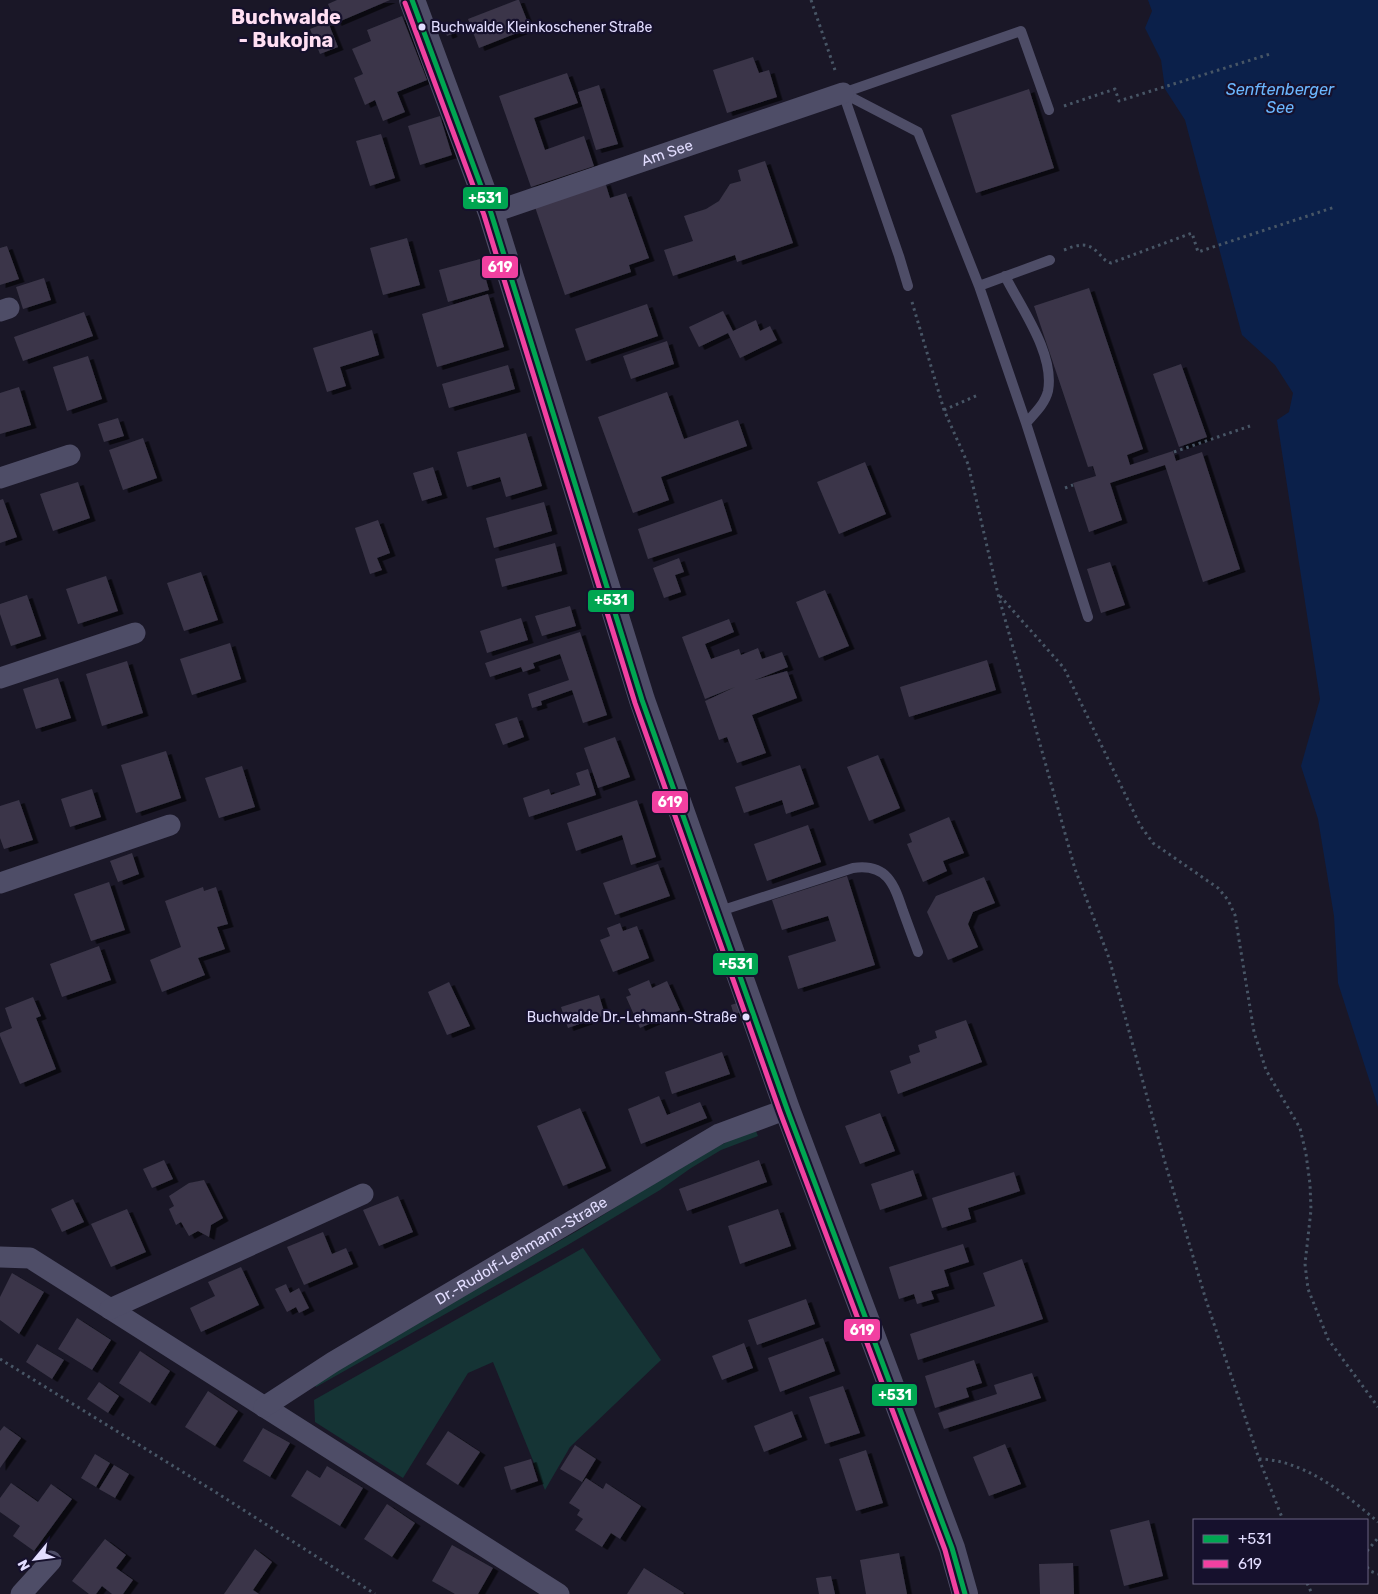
<svg xmlns="http://www.w3.org/2000/svg" width="1378" height="1594" font-family="Rubik,sans-serif">
  <style>
    .green { fill: #153435 }
    .water { fill: #0b204a }
    .building { fill: #3a3648; filter: url(#shadow) }
    .lines { fill: none; stroke-linecap: round; stroke-linejoin: round }
    .path { stroke: #485666; stroke-width: 3; stroke-dasharray: 2.5 4; stroke-linecap: butt }
    .service { stroke: #4e4d67; stroke-width: 10 }
    .minor { stroke: #4e4d67; stroke-width: 21 }
    .tertiary { stroke: #4e4d67; stroke-width: 26 }
    .bus-1-casing { stroke: #16112d; stroke-width: 9 }
    .bus-2-casing { stroke: #16112d; stroke-width: 9 }
    .bus-1 { stroke: #00a651; stroke-width: 5 }
    .bus-2 { stroke: #f240a1; stroke-width: 5 }
    .bus-dot { fill: #e2ddff; stroke: #16112d; stroke-width: 2 }
    .labels { text-anchor: middle; dominant-baseline: central; stroke-width: 4.5; stroke-linejoin: round; paint-order: stroke }
    .bus-label { font-size: 14px; fill: #e2ddff; stroke: #16112d; text-anchor: start }
    .street-label { font-size: 15px; fill: #e2ddff; stroke: #16112d }
    .water-label { font-size: 16px; font-style: italic; fill: #6bb7ff; stroke: #16112d }
    .district-label { font-size: 20px; font-weight: bold; fill: #ffdff3; stroke: #16112d }
    .line-badge { stroke: #16112d; stroke-width: 2 }
    .badge-label { font-size: 14px; text-anchor: middle; font-weight: bold; fill: #fff }
  </style>
  <defs>
    <filter id="shadow"><feDropShadow dx="5.5" dy="3" stdDeviation="0" flood-color="#0009"/></filter>
  </defs>
  <rect width="100%" height="100%" fill="#1a1727"/>
  <path class="green" d="M755 1129 758 1136 721 1150 691 1168 660 1190 566 1246 316 1387 313 1382 584 1227 635 1195 686 1161Z
    M583 1248 661 1360 570 1447 545 1490 493 1362 468 1373 403 1478 315 1422 314 1400Z"/>
  <path class="water" d="M1148 0H1378V1107L1338 983 1334 916 1318 819 1301 766 1320 699 1277 420 1289 412 1293 393 1275 365 1242 335 1185 120 1165 89 1161 60 1145 28 1152 11Z"/>
  <path class="building" d="M337 0H390L336 23 328 4Z
    M517 0H519L530 28 479 48 468 19Z
    M402 16 427 80 397 92 405 112 383 121 375 100 365 105 354 78 363 74 352 49 371 41 367 30Z
    M328 22 338 47 320 54 310 29Z
    M448 23 452 34 447 36 443 25Z
    M753 57 759 73 769 70 777 97 727 113 713 70Z
    M567 73 578 103 534 118 545 150 584 136 594 166 531 187 499 96Z
    M599 85 618 144 596 150 578 92Z
    M1029 89 1054 168 976 193 951 115Z
    M440 116 452 155 420 165 408 126Z
    M381 134 395 178 370 186 356 141Z
    M765 161 793 243 737 262 735 255 673 276 664 250 693 241 684 216 706 209 719 201 730 184 741 181 738 170Z
    M605 182 610 198 626 193 649 258 629 265 631 272 565 295 535 207Z
    M407 238 420 285 383 295 370 248Z
    M7 246 19 279 0 285V248Z
    M480 259 489 290 448 302 439 270Z
    M44 278 51 300 23 309 16 287Z
    M1089 288 1143 449 1127 455 1130 465 1173 451 1176 461 1202 452 1240 569 1203 582 1165 465 1110 483 1122 520 1089 532 1073 483 1096 476 1093 466 1088 467 1034 306Z
    M488 294 504 347 437 367 422 314Z
    M647 304 658 336 586 361 575 329Z
    M723 311 733 331 756 320 760 331 770 326 777 340 740 358 728 333 699 347 689 327Z
    M84 312 93 336 23 361 14 337Z
    M372 330 379 355 340 367 346 386 327 392 313 348Z
    M667 341 674 364 631 379 623 356Z
    M88 356 102 399 67 411 53 367Z
    M1181 364 1207 437 1179 447 1153 374Z
    M508 365 515 389 449 408 442 384Z
    M19 387 31 425 0 434V393Z
    M667 392 684 439 738 420 747 446 661 477 669 500 633 513 598 417Z
    M118 418 124 436 104 442 98 424Z
    M526 433 542 486 506 497 500 477 467 487 457 452Z
    M143 438 157 478 123 490 109 450Z
    M865 462 886 514 839 534 817 482Z
    M433 467 442 495 422 501 413 473Z
    M78 482 90 518 53 531 40 494Z
    M3 499 17 537 0 543V500Z
    M722 499 732 531 648 559 638 529Z
    M544 502 552 531 494 548 486 518Z
    M378 520 390 553 377 558 382 570 370 574 355 528Z
    M555 543 562 571 502 587 495 559Z
    M679 558 684 572 675 575 681 592 664 598 653 568Z
    M1110 562 1125 605 1101 613 1087 569Z
    M201 572 218 620 184 631 167 583Z
    M106 576 118 611 78 624 66 589Z
    M825 590 849 646 819 658 796 602Z
    M27 595 41 636 11 646 0 614V604Z
    M570 606 576 626 542 636 535 616Z
    M521 618 528 640 487 653 480 631Z
    M729 619 734 632 705 644 711 659 739 649 741 655 758 648 762 659 782 652 788 667 755 680 787 671 797 698 752 715 766 753 737 763 727 737 719 740 705 701 735 687 705 699 682 637Z
    M580 632 607 715 583 723 572 690 541 701 542 705 532 708 528 694 569 680 560 654 533 663 535 668 523 672 521 667 490 677 485 663Z
    M230 643 241 679 192 695 180 659Z
    M987 660 996 690 909 717 900 687Z
    M127 661 143 713 102 726 86 674Z
    M58 678 71 718 36 729 23 689Z
    M517 717 524 737 503 745 495 724Z
    M615 737 630 777 598 788 584 748Z
    M166 751 181 798 136 813 121 765Z
    M878 755 900 808 869 821 847 767Z
    M800 765 814 804 786 814 782 800 744 813 735 787Z
    M242 766 255 807 219 818 205 778Z
    M588 769 596 795 529 817 523 798 549 789 551 795 580 785 576 773Z
    M92 789 101 817 70 827 61 799Z
    M19 800 33 840 4 849 0 838V806Z
    M637 800 656 857 631 865 622 835 576 851 567 823Z
    M949 817 964 853 943 861 947 871 923 882 907 844 912 842 909 834Z
    M808 825 821 862 767 881 754 844Z
    M132 853 139 874 118 882 110 861Z
    M658 864 670 896 615 915 603 883Z
    M847 876 875 965 798 989 788 956 836 941 828 916 782 930 772 900Z
    M984 877 995 903 973 912 968 924 978 947 948 960 927 912 936 896Z
    M109 882 125 930 91 941 74 894Z
    M203 887 204 891 216 887 228 924 217 927 225 949 198 958 205 975 162 992 150 960 181 947 165 901Z
    M620 923 623 931 637 926 649 958 613 972 600 940 610 936 607 928Z
    M99 946 111 980 62 997 50 964Z
    M649 980 652 988 667 981 680 1010 640 1028 626 997 631 995 628 989Z
    M449 982 470 1026 447 1035 428 992Z
    M599 995 605 1015 568 1028 561 1007Z
    M33 997 41 1016 36 1018 56 1069 20 1084 0 1036V1033L12 1028 5 1008Z
    M737 1003 740 1012 734 1015 731 1005Z
    M966 1020 982 1062 898 1094 890 1071 911 1063 909 1056 920 1052 918 1045 937 1038 935 1031Z
    M722 1052 730 1074 672 1094 665 1072Z
    M659 1096 667 1115 700 1102 707 1118 641 1144 628 1109Z
    M580 1108 606 1168 563 1186 537 1126Z
    M880 1113 895 1151 860 1164 845 1126Z
    M164 1160 173 1179 152 1188 143 1169Z
    M759 1160 767 1182 687 1211 679 1189Z
    M913 1170 922 1196 880 1210 871 1184Z
    M1014 1172 1020 1191 968 1208 971 1219 942 1228 932 1198Z
    M204 1180 223 1218 211 1225 209 1237 198 1231 189 1236 181 1222 176 1225 169 1209 174 1206 169 1196 189 1183Z
    M398 1196 413 1232 379 1246 363 1210Z
    M73 1199 84 1222 62 1232 51 1209Z
    M127 1209 146 1252 111 1267 91 1224Z
    M778 1209 791 1246 740 1264 728 1226Z
    M323 1232 332 1254 346 1248 353 1264 304 1285 287 1247Z
    M963 1244 969 1262 944 1270 949 1286 931 1291 934 1299 917 1304 914 1294 899 1299 889 1267Z
    M1022 1259 1043 1319 918 1360 910 1334 995 1306 983 1273Z
    M241 1267 259 1305 201 1332 190 1308 215 1296 208 1282Z
    M12 1273 44 1292 19 1334 0 1320V1297Z
    M286 1284 290 1293 299 1288 309 1308 299 1313 296 1307 287 1312 275 1289Z
    M806 1299 815 1324 757 1345 748 1320Z
    M77 1318 111 1340 92 1370 58 1349Z
    M823 1338 835 1371 780 1392 768 1358Z
    M744 1343 753 1368 722 1380 712 1356Z
    M37 1344 64 1360 52 1379 26 1362Z
    M140 1351 170 1371 150 1403 119 1383Z
    M974 1360 982 1383 966 1388 969 1397 935 1408 925 1376Z
    M1032 1373 1041 1398 944 1429 938 1413 997 1394 994 1385Z
    M99 1382 119 1396 108 1413 87 1399Z
    M843 1386 860 1433 825 1444 809 1397Z
    M208 1391 238 1411 215 1446 185 1427Z
    M792 1411 802 1437 764 1452 754 1426Z
    M4 1426 21 1438 0 1468V1431Z
    M263 1428 290 1443 270 1477 243 1461Z
    M448 1431 480 1452 458 1485 426 1464Z
    M1005 1444 1021 1484 989 1496 973 1457Z
    M575 1445 596 1459 582 1482 560 1469Z
    M866 1450 883 1503 856 1511 839 1459Z
    M95 1454 110 1463 96 1487 81 1478Z
    M531 1459 538 1481 511 1490 504 1467Z
    M114 1465 129 1474 115 1498 99 1489Z
    M327 1466 363 1488 340 1526 291 1496 307 1470 320 1478Z
    M586 1478 603 1489 606 1483 641 1506 620 1539 611 1533 602 1547 575 1530 583 1519 577 1515 580 1510 569 1503Z
    M11 1483 38 1502 51 1484 72 1499 34 1551 13 1536 20 1526 0 1512V1498Z
    M387 1504 415 1523 392 1557 364 1539Z
    M1149 1520 1163 1576 1124 1586 1110 1530Z
    M105 1539 126 1555 116 1568 133 1580 123 1594H112L102 1586 96 1594H89L72 1581Z
    M452 1545 493 1568 478 1594H455L432 1581Z
    M255 1549 272 1562 253 1590 259 1594H224Z
    M899 1553 907 1594H866L860 1560Z
    M1073 1563 1074 1594H1040L1039 1564Z
    M644 1568 684 1593 683 1594H627Z
    M831 1576 835 1594H819L816 1578Z"/>
  <g class="lines">
    <path class="path" d="M811 0 836 73
      M1064 106 1115 89 1119 101 1270 54
      M1064 250C1077 245 1088 241 1098 253 1103 257 1104 261 1111 263L1192 233 1198 252 1335 207
      M912 302 944 410 968 464 998 594 1075 869 1109 958 1166 1166 1206 1300 1259 1459 1283 1520
      M944 410 978 395
      M1174 452 1250 426
      M1065 488 1073 485
      M1000 596 1064 668 1140 825 1153 843 1218 888 1228 900 1235 915 1254 1032 1266 1070 1300 1128 1306 1154 1310 1184 1311 1210 1305 1264 1308 1289 1328 1339 1378 1407
      M0 1359 217 1493 375 1594
      M1259 1459C1305 1460 1345 1494 1378 1522
      M1367 1551 1378 1538
      M1367 1567 1370 1571 1378 1574
      M1307 1583 1312 1594"/>
    <path class="service" d="M843 93 918 132 979 286 1026 423 1088 617
      M843 93 1021 31 1049 110
      M843 93 899 256 908 286
      M1005 276C1021 308 1055 354 1048 391 1045 404 1034 414 1026 423
      M979 286 1050 260
      M717 912 853 868C887 863 894 884 903 911 908 925 913 938 918 952"/>
    <g class="minor">
      <path id="s1" d="M491 213 843 93"/>
      <path d="M0 311 9 308"/>
      <path d="M0 478 70 455"/>
      <path d="M0 678 135 633"/>
      <path d="M0 883 170 825"/>
      <path d="M0 1257 30 1258 559 1594"/>
      <path d="M110 1309 363 1194"/>
      <path id="s2" d="M264 1407 333 1362 719 1134 787 1109"/>
      <path d="M21 1594 51 1561"/>
    </g>
    <path class="tertiary" d="M412 0 491 213 642 700 787 1109 952 1548 965 1594"/>
    <g class="bus-1-casing">
      <path id="bus-1" d="M412 0 491 213 642 700 787 1109 952 1548 965 1594"/>
    </g>
    <g class="bus-2-casing">
      <path id="bus-2" d="M405 3 484 215 635 703 780 1112 945 1550 957 1594"/>
    </g>
    <use href="#bus-1" class="bus-1"/>
    <use href="#bus-2" class="bus-2"/>
  </g>
  <g class="bus-dot">
    <circle cx="422" cy="27" r="4.5"/>
    <circle cx="746" cy="1017" r="4.5"/>
  </g>
  <g class="labels">
    <g class="bus-label">
      <text x="431" y="27">Buchwalde Kleinkoschener Straße</text>
      <text x="737" y="1017" text-anchor="end">Buchwalde Dr.-Lehmann-Straße</text>
    </g>
    <g class="street-label">
      <text stroke="none"><textPath href="#s1" startOffset="186">Am See</textPath></text>
      <text stroke="none"><textPath href="#s2" startOffset="301">Dr.-Rudolf-Lehmann-Straße</textPath></text>
    </g>
    <g class="water-label">
      <text x="1280" y="89">Senftenberger<tspan x="1280" dy="18">See</tspan></text>
    </g>
    <g class="district-label">
      <text x="286" y="17">Buchwalde<tspan x="286" dy="23">- Bukojna</tspan></text>
    </g>
  </g>
  <g class="line-badge">
    <rect x="462" y="186" width="47" height="24" rx="5" fill="#00a651"/>
    <rect x="481" y="255" width="38" height="24" rx="5" fill="#f240a1"/>
    <rect x="587" y="589" width="48" height="24" rx="5" fill="#00a651"/>
    <rect x="651" y="790" width="38" height="24" rx="5" fill="#f240a1"/>
    <rect x="712" y="952" width="47" height="24" rx="5" fill="#00a651"/>
    <rect x="843" y="1318" width="38" height="24" rx="5" fill="#f240a1"/>
    <rect x="871" y="1383" width="47" height="24" rx="5" fill="#00a651"/>
  </g>
  <g class="badge-label">
    <text x="485" y="203">+531</text>
    <text x="500" y="272">619</text>
    <text x="611" y="605">+531</text>
    <text x="670" y="807">619</text>
    <text x="736" y="969">+531</text>
    <text x="862" y="1335">619</text>
    <text x="895" y="1400">+531</text>
  </g>
  <rect x="1193" y="1519" width="175" height="65" fill="#16112d" stroke="#686381"/>
  <rect x="1203" y="1535" width="25" height="8" fill="#00a651" stroke="#686381"/>
  <text x="1238" y="1544" font-size="15" fill="#e2ddff">+531</text>
  <rect x="1203" y="1560" width="25" height="8" fill="#f240a1" stroke="#686381"/>
  <text x="1238" y="1569" font-size="15" fill="#e2ddff">619</text>
  <g transform="translate(35 1559) rotate(241)" stroke="#16112d" stroke-width="4" paint-order="stroke">
  <path d="M0-4L9 19L0 12L-9 19Z" fill="#e2ddff"/>
  <text y="-8" font-size="14" font-weight="bold" text-anchor="middle" fill="#e2ddff">N</text>
  </g>
</svg>
